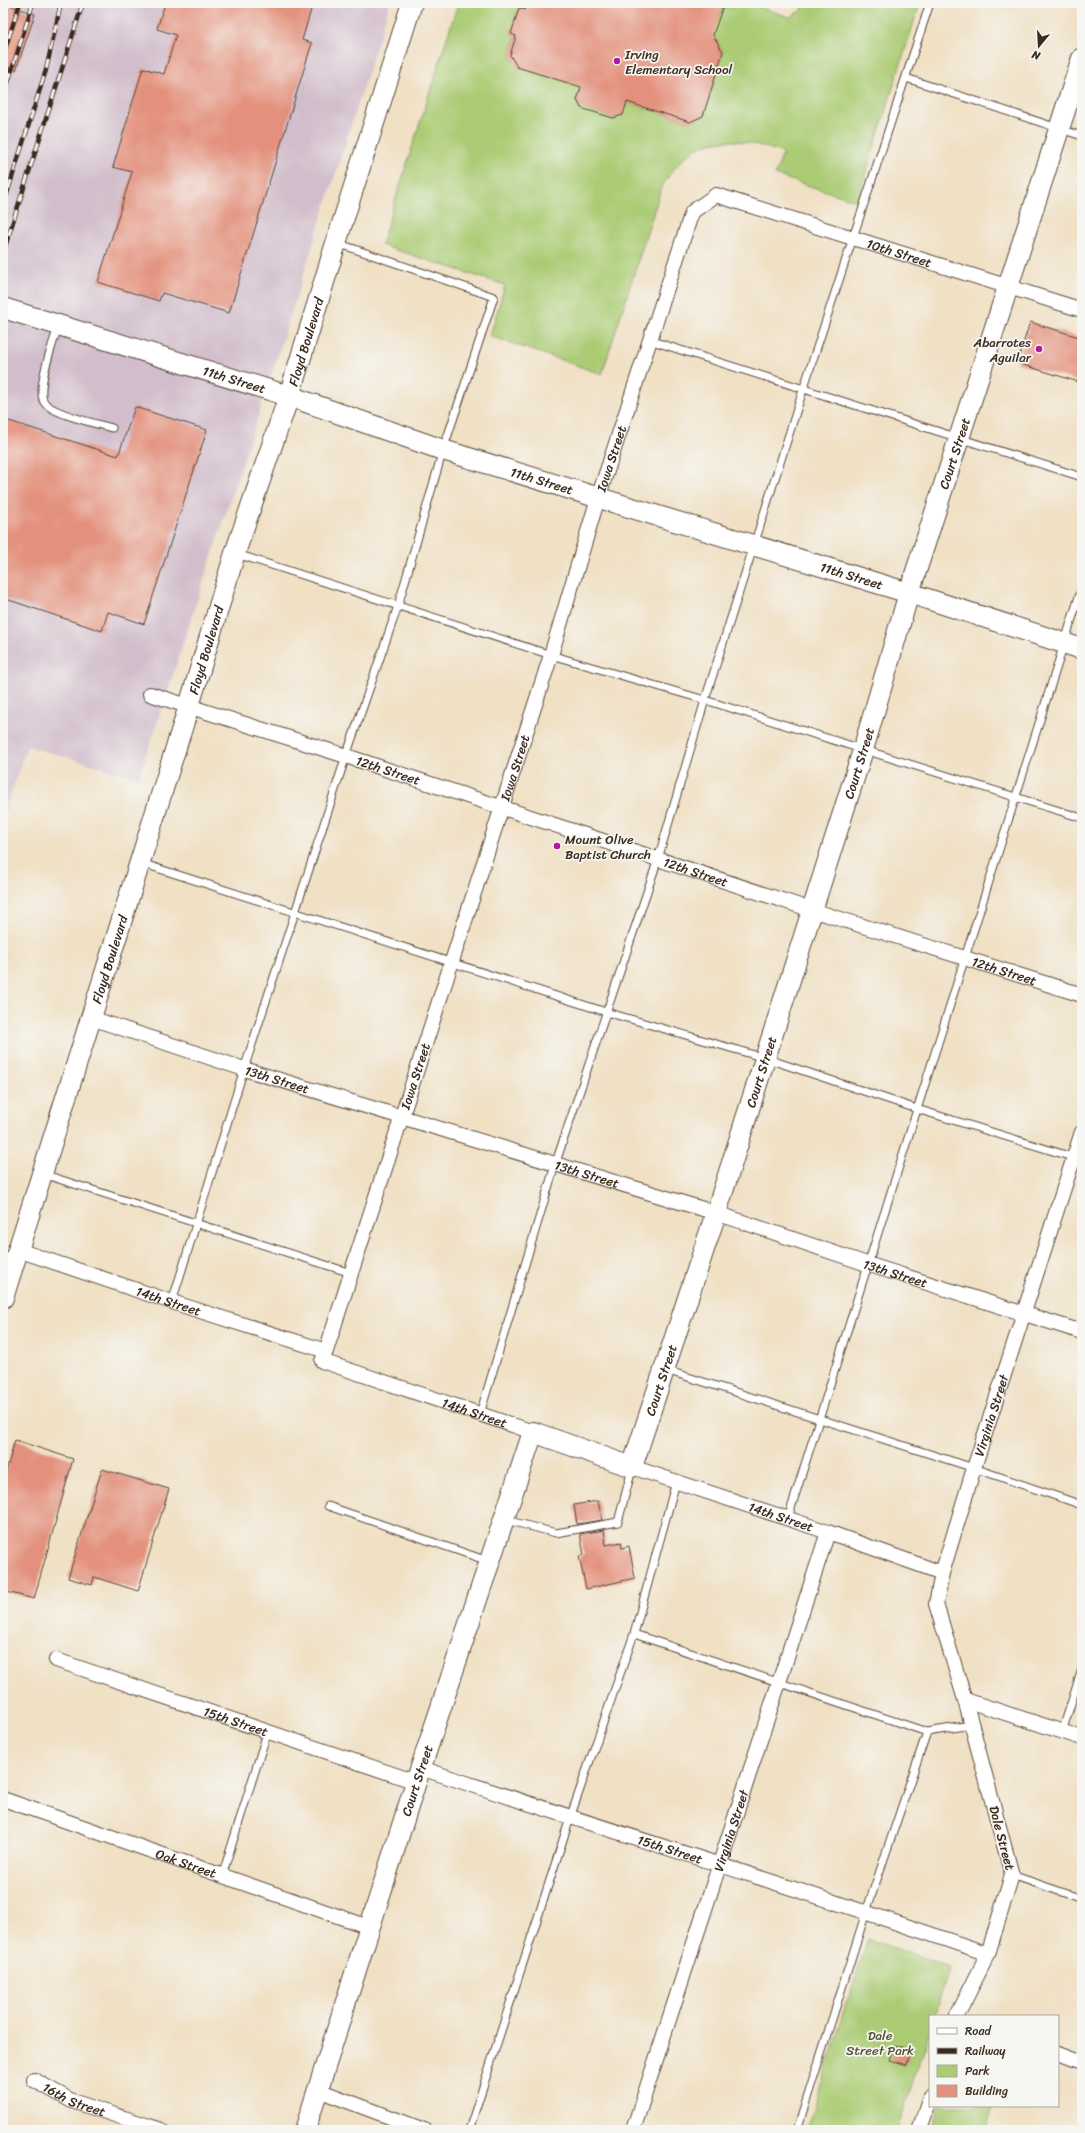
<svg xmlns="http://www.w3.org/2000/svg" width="1085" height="2133" font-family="Sriracha,sans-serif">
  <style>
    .industrial { fill: #d1bdcb }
    .green { fill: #abcc75; stroke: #737b4a }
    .building { fill: #e3907c }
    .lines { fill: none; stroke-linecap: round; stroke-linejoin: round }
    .lane-casing { stroke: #564537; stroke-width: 9 }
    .street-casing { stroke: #564537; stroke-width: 16 }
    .secondary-casing { stroke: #564537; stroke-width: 22 }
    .lane { stroke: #fff; stroke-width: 7 }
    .street { stroke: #fff; stroke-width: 14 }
    .secondary { stroke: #fff; stroke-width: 20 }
    .rail-casing { stroke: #3b2a1e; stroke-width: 4.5 }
    .rail { stroke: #f6f6f2; stroke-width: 3; stroke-dasharray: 9; stroke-linecap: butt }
    .poi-dot { fill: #b5179e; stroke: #f6f6f2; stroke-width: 1.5 }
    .labels { text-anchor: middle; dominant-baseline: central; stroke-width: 3.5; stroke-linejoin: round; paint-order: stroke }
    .poi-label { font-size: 13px; fill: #3b2a1e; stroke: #f6f6f2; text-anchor: start }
    .street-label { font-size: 13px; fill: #3b2a1e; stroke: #f6f6f2 }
    .park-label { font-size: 13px; fill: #575234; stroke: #f6f6f2 }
  </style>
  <rect width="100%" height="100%" fill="#f6f6f2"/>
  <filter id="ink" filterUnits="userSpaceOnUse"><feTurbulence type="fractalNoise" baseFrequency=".025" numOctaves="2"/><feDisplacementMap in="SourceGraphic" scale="8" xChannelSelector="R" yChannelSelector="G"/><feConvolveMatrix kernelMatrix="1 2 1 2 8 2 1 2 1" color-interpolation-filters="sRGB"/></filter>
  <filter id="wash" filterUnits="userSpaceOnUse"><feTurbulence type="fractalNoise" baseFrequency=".012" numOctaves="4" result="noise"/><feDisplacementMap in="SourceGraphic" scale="16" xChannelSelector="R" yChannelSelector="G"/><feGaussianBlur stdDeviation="0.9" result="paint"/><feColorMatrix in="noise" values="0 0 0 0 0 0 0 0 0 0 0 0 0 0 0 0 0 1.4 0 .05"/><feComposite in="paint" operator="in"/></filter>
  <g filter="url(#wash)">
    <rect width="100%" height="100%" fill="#f0e0c4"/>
    <path class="industrial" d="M3 3H390L272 373 139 778 27 746 3 817Z"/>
    <path class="green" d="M458 3H527L525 10 518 9 511 33 516 36 510 55 517 67 581 87 577 100 581 108 613 118 623 115 627 102 690 122 703 116 723 52 716 40 652 19 717 22 723 6 732 9 734 3H746L790 17 802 10 805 3H920L857 201 775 175 783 153C729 133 691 133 661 189L602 374 490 336 505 285 381 245Z
      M868 1939 950 1967 934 2016H930V2029L897 2130H815L807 2127Z
      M939 2106H993L986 2130H932Z"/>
    <g id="blocks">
      <path class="building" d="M3 3 35 14 16 70 3 65Z
        M165 3H313L302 40 312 43 229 313 162 293 159 301 98 282 132 172 113 167 143 68 164 74 176 35 157 29Z
        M527 3H724L713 35 723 52 703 116 690 122 627 102 623 115 613 118 581 108 577 100 581 87 517 67 510 55 516 36 511 34 519 8 525 10Z
        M1030 322 1082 338V383L1017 363Z
        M135 407 207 430 144 624 108 612 102 631 3 598V428L6 420 118 456Z
        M15 1440 73 1459 34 1599 3 1591V1482Z
        M102 1469 169 1489 138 1591 94 1577 92 1585 68 1578Z
        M598 1501 602 1520 577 1524 574 1505Z
        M604 1530 606 1545 621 1542 622 1548 629 1546 635 1578 586 1589 579 1556 584 1555 580 1534Z
        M895 2045 910 2050 906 2065 890 2060Z"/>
    </g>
  </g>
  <g filter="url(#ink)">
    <use href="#blocks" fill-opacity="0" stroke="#564537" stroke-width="1"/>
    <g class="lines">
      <g class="lane-casing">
        <path id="lane" d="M906 78 1082 136
          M58 327C53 343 36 388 44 402 52 414 98 424 112 428
          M649 340 1082 477
          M237 554 551 655 705 700 1082 818
          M141 863 606 1012 765 1058 917 1109 1082 1160
          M43 1174 351 1273
          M172 1302 244 1069 346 756 398 606 443 450 494 297 337 243
          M666 1370 974 1468 1082 1505
          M480 1414 555 1165 658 859 705 700 803 390 930 3
          M328 1506 488 1561
          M788 1518 1082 587
          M506 1520 556 1533 618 1522 632 1469
          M634 1634 927 1732 971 1725
          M1062 1732 1082 1669
          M1012 1875 1082 1899
          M222 1876 268 1730
          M469 2130 570 1818 634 1634 676 1482
          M797 2130 866 1912 927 1732"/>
      </g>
      <g class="street-casing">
        <g id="street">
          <path id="s1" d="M150 694 346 756 812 910 1082 995"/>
          <path id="s2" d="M91 1018 244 1069 716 1213 867 1264 1082 1332"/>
          <path id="s3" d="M18 1250 172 1302 326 1351 322 1361 533 1432"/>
          <path id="s4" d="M326 1351 551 655 598 498 692 212 716 195 1082 310"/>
          <path id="s5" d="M632 1467 828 1532 942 1573"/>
          <path id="s6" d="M56 1660 416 1782"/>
          <path d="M965 1700 1082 1738"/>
          <path id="s7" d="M421 1768C609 1831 800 1888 988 1954"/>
          <path id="s8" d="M3 1799 369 1927"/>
          <path id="s9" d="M957 2016 988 1954 1012 1875 965 1700 936 1604 942 1573 974 1468 1082 1132"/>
          <path d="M1058 2053 1082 2062"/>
          <path id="s10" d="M34 2080 72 2101 161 2130"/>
          <path d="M318 2090 424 2130"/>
          <path id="s11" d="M633 2130 828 1532"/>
          <path d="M919 2130 930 2097"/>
        </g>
      </g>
      <g class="secondary-casing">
        <g id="secondary">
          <path id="s12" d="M3 308 289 396 443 450 909 593 1082 649"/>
          <path id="s13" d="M3 1298 189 706 235 553 289 396 336 243 412 3"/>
          <path id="s14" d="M305 2130 416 1782 533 1432 632 1467 716 1213 863 750 909 593 1082 58"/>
        </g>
      </g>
      <use href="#lane" class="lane"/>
      <use href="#street" class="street"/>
      <use href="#secondary" class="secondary"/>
      <g class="rail-casing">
        <path id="rail" d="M3 55 20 3
          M3 98 33 3
          M3 206 46 70 61 3
          M3 253 83 3"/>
      </g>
      <use href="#rail" class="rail"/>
    </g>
  </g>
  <g class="poi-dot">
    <circle cx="617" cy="61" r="4"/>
    <circle cx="1039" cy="349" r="4"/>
    <circle cx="557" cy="846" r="4"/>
  </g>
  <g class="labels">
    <g class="poi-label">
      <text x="625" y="54">Irving<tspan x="625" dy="15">Elementary School</tspan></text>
      <text x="1031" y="342" text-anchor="end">Abarrotes<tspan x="1031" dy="15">Aguilar</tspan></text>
      <text x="565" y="839">Mount Olive<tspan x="565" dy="15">Baptist Church</tspan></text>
    </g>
    <g class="street-label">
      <text stroke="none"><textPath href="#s4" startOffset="1418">10th Street</textPath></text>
      <text stroke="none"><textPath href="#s13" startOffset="1003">Floyd Boulevard</textPath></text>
      <text stroke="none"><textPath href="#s12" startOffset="242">11th Street</textPath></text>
      <text stroke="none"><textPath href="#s14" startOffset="1903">Court Street</textPath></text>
      <text stroke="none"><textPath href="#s4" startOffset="937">Iowa Street</textPath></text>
      <text stroke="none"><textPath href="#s12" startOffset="566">11th Street</textPath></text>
      <text stroke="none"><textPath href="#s12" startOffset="890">11th Street</textPath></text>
      <text stroke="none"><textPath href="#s13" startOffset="679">Floyd Boulevard</textPath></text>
      <text stroke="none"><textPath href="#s14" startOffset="1579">Court Street</textPath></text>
      <text stroke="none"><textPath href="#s4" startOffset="613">Iowa Street</textPath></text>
      <text stroke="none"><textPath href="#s1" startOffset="250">12th Street</textPath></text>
      <text stroke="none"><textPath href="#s1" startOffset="574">12th Street</textPath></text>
      <text stroke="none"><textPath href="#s13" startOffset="355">Floyd Boulevard</textPath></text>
      <text stroke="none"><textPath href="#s1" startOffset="898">12th Street</textPath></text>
      <text stroke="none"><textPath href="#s14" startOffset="1255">Court Street</textPath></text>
      <text stroke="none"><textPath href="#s4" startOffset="289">Iowa Street</textPath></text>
      <text stroke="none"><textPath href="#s2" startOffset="196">13th Street</textPath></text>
      <text stroke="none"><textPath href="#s2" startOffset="520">13th Street</textPath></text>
      <text stroke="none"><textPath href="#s2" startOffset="844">13th Street</textPath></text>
      <text stroke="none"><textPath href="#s3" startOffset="159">14th Street</textPath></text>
      <text stroke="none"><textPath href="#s14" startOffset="931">Court Street</textPath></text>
      <text stroke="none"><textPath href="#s3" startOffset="496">14th Street</textPath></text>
      <text stroke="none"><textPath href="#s9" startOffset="630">Virginia Street</textPath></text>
      <text stroke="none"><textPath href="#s5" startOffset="157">14th Street</textPath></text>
      <text stroke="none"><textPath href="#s6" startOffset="190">15th Street</textPath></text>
      <text stroke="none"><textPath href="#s14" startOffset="367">Court Street</textPath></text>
      <text stroke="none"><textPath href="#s11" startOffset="315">Virginia Street</textPath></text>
      <text transform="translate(1002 1838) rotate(75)">Dale Street</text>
      <text stroke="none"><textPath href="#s7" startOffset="262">15th Street</textPath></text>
      <text stroke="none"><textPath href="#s8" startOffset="194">Oak Street</textPath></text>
      <text stroke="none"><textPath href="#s10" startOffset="45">16th Street</textPath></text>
    </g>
    <g class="park-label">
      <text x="880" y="2035">Dale<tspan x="880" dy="15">Street Park</tspan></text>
    </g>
  </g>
  <rect width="1085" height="2133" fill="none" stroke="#f6f6f2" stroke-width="16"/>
  <rect x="929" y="2015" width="130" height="92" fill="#f6f6f2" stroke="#aba49d"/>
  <rect x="937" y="2028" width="20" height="6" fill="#ffffff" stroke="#aba49d"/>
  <text x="965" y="2035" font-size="12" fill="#3b2a1e">Road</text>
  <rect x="937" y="2048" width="20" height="6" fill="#3b2a1e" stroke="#aba49d"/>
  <text x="965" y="2055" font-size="12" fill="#3b2a1e">Railway</text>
  <rect x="937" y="2065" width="20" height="12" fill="#abcc75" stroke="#aba49d"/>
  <text x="965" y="2075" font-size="12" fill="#3b2a1e">Park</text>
  <rect x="937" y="2085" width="20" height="12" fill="#e3907c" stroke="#aba49d"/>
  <text x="965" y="2095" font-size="12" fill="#3b2a1e">Building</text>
  <g transform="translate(1039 46) rotate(198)" stroke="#f6f6f2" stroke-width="3" paint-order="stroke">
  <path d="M0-3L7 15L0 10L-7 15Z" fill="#3b2a1e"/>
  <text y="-6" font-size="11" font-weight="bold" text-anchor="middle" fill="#3b2a1e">N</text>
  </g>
</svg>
